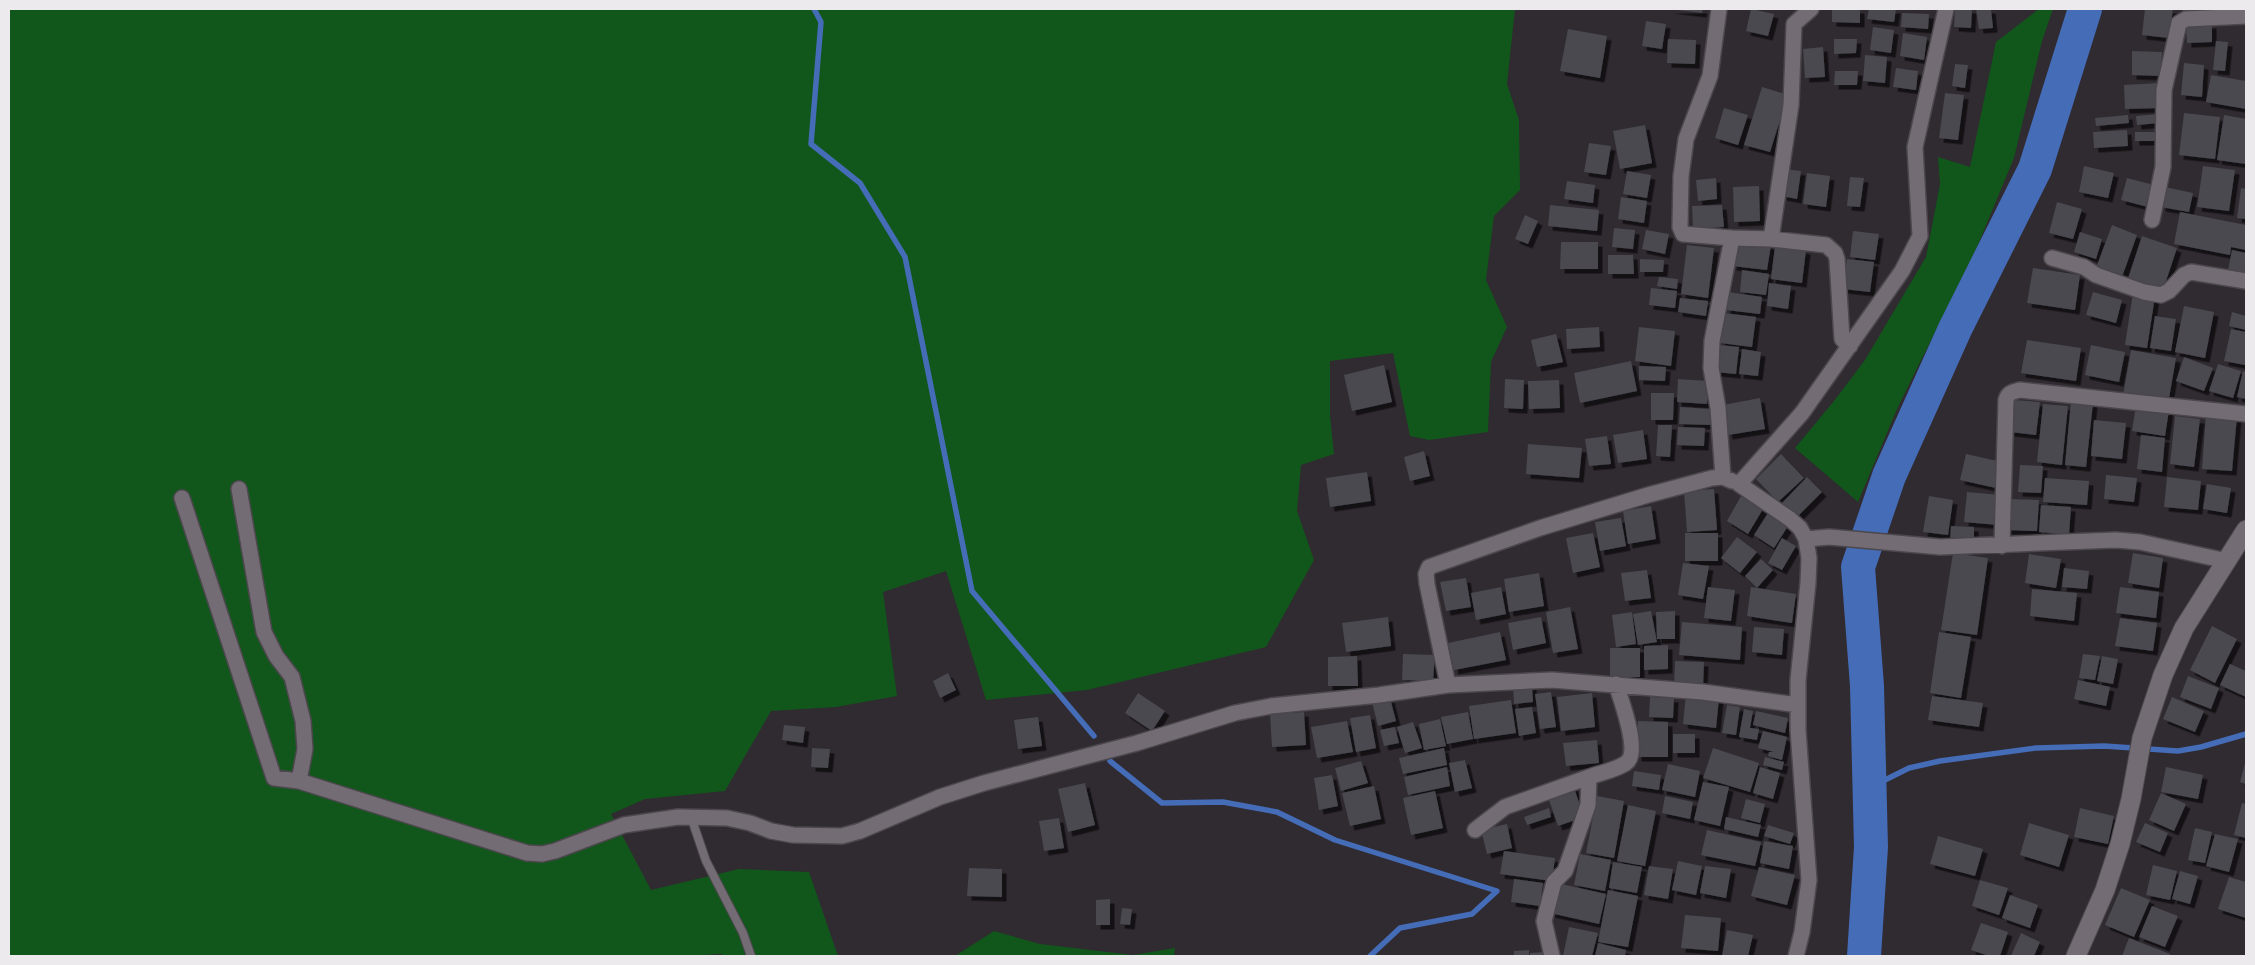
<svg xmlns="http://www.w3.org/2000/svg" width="2255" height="965" font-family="Raleway,sans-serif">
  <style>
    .green { fill: #11571b }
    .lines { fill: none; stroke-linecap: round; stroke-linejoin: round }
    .stream { stroke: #456cb7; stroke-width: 5.5 }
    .river { stroke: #456cb7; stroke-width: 34 }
    .building { fill: #494850; filter: url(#shadow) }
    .service-casing { stroke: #4b474c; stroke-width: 10 }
    .minor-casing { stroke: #4b474c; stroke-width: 18 }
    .tertiary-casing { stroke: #4b474c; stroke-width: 21 }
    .service { stroke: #736c74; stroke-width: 8 }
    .minor { stroke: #736c74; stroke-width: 15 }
    .tertiary { stroke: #736c74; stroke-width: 19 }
  </style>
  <defs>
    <filter id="shadow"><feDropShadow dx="4.5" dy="4.5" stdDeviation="0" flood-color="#0009"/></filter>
  </defs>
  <rect width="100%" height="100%" fill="#302a31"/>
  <path class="green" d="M9 9H1515L1507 84 1519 120 1520 190 1494 216 1486 280 1507 327 1491 362 1488 432 1429 440 1410 436 1393 353 1330 361V415L1334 454 1301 465 1297 511 1314 560 1266 647 1087 690 986 700 946 571 883 592 897 696 836 707 771 711 725 791 645 799 611 814 651 890 739 869 809 872 838 956H724L721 954 687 956H9Z
    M2039 9H2053L2042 41 2014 158 1977 247 1897 409 1858 502 1795 448 1834 401 1865 360 1926 257 1940 184 1938 157 1970 167 1996 42Z
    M994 931 1040 944 1133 955 1175 948 1174 956H955Z"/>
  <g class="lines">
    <path class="stream" d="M814 9 821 22 811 144 860 183 905 257 972 591 1094 736
      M1110 761 1162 803 1223 802 1277 812 1335 840 1497 891 1472 914 1400 928 1370 956
      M1869 788 1909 768 1940 761 2036 748 2104 746 2178 751 2201 747 2246 734"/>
    <path class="river" d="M1864 956 1871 847 1867 686 1858 567 1889 476 1955 329 2035 169 2085 9"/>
  </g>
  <path class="building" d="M1669 9H1703L1702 13Z
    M1751 9 1774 14 1768 36 1746 31Z
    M1832 9H1860V23L1832 22Z
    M1869 9H1896L1894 22 1867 19Z
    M1955 9H1972L1971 28 1954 27Z
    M1976 9H1991L1993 28 1979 29Z
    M2145 9H2173L2169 38 2142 35Z
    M2182 9H2221L2222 14 2183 17Z
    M1902 13 1929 14 1928 29 1901 27Z
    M1646 21 1666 24 1662 49 1642 46Z
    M2212 24V42L2187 43 2186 25Z
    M1873 27 1894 30 1891 53 1870 50Z
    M1568 29 1607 36 1600 78 1560 71Z
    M1903 33 1927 37 1924 60 1900 56Z
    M1668 39 1696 40 1695 64 1667 63Z
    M1834 39H1857L1856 53 1834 54Z
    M2216 41 2228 42 2225 71 2213 70Z
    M1823 47 1825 77 1805 78 1803 49Z
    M2132 51 2162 52 2161 76 2132 75Z
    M1865 55 1887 57 1885 83 1863 81Z
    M2184 63 2204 65 2202 97 2181 95Z
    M1955 64 1968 65 1965 88 1952 86Z
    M1896 68 1918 71 1916 90 1893 87Z
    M1835 71H1858L1857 85H1834Z
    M2211 75 2246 81V109L2206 102Z
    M2160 83 2161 108 2125 109 2124 85Z
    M1762 87 1788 95 1770 152 1744 145Z
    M1945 93 1964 95 1958 140 1939 138Z
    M1724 108 1748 115 1738 145 1715 138Z
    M2184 113 2220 117 2215 159 2179 155Z
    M2159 114 2160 123 2137 125 2136 116Z
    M2128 115 2129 123 2096 126 2095 118Z
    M2224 115 2246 119V164L2217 160Z
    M1645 125 1652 163 1620 169 1613 131Z
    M2127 130 2128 146 2094 148 2093 132Z
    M2135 132H2158V141H2135Z
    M1589 143 1611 146 1606 175 1584 172Z
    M2084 166 2114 173 2108 198 2079 192Z
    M2203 166 2235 170 2229 211 2197 207Z
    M1786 169 1801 171 1797 199 1782 196Z
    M1627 171 1651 175 1647 198 1623 194Z
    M1807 173 1830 176 1826 207 1803 204Z
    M1850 177 1864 178 1860 207 1847 206Z
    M1716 178 1717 199 1698 201 1696 180Z
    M2127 178 2154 185 2148 207 2121 200Z
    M1567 181 1595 185 1593 203 1564 199Z
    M1759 186 1760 221 1734 222 1733 187Z
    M2165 187 2193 193 2189 212 2161 207Z
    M2241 188 2246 189V219L2237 218Z
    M1621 197 1647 201 1644 223 1618 219Z
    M2057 202 2082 209 2073 239 2049 233Z
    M1550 205 1599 210 1597 231 1548 226Z
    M1722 205 1724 227 1693 229 1692 206Z
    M2180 212 2246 225V250L2231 247 2230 255 2174 244Z
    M1525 215 1538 221 1528 244 1515 239Z
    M2112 225 2137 235 2122 277 2096 268Z
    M1614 228 1635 230 1633 249 1612 247Z
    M1646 230 1669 234 1665 254 1642 249Z
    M1853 231 1879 234 1875 260 1850 257Z
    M2080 232 2102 239 2096 259 2074 252Z
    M2142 236 2177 248 2163 290 2128 279Z
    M1735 240 1771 245 1767 270 1732 266Z
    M1561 242H1598V269H1560Z
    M1687 245 1714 248 1708 298 1681 294Z
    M1775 246 1806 250 1802 283 1771 279Z
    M2232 250 2246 253V273L2228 270Z
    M1608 255H1633L1634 274H1608Z
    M1640 259 1664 260 1663 272H1640Z
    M1847 259 1874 262 1870 292 1843 289Z
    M2033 268 2080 275 2075 310 2027 303Z
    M1742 270 1769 274 1766 295 1740 292Z
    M1659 277 1678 279 1677 289 1657 286Z
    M1769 283 1791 286 1788 309 1767 306Z
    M1651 288 1677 291 1675 308 1649 305Z
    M1728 292 1762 297 1760 314 1726 310Z
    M2093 292 2122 300 2116 323 2086 315Z
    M2133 293 2155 296 2147 348 2125 345Z
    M1680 298 1708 301 1706 316 1678 312Z
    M2184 306 2214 312 2205 358 2175 352Z
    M2232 312 2246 316V330L2229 326Z
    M1724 313 1756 317 1752 347 1720 343Z
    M2155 316 2176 319 2171 351 2150 348Z
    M1599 327 1600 347 1567 349 1566 329Z
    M1639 327 1675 331 1671 366 1635 361Z
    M2231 329 2246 332 2245 365 2224 361Z
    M1556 334 1563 362 1537 367 1531 340Z
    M2027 340 2081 348 2076 381 2021 373Z
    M1719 345 1739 347 1736 374 1716 372Z
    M2091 345 2125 352 2119 382 2085 375Z
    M1742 349 1761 352 1758 376 1739 374Z
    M2131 350 2176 358 2168 404 2123 395Z
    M2184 357 2213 368 2204 391 2176 381Z
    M1631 361 1637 391 1580 403 1574 373Z
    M2218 364 2241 371 2233 398 2209 391Z
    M1384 365 1392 402 1352 411 1344 375Z
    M1639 366 1666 367 1665 381 1639 380Z
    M2243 371 2246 372V399L2237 397Z
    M1505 379 1524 380 1523 409 1504 408Z
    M1678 379 1709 381 1707 404 1677 402Z
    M1559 380 1560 408 1529 409 1528 381Z
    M1651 393H1674L1673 420H1651Z
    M1760 398 1765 429 1728 435 1723 405Z
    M2014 400 2040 402 2036 435 2010 432Z
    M2071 401 2093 403 2086 467 2065 465Z
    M2043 404 2068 406 2062 465 2037 462Z
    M2136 405 2169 410 2165 436 2132 431Z
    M1680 407 1710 409V425L1679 424Z
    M2206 413 2237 416 2232 471 2202 469Z
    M2175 416 2200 419 2194 467 2170 464Z
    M2094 420 2126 423 2122 459 2091 456Z
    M1658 425H1672L1670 457 1656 456Z
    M1678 427 1705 428 1704 446 1677 445Z
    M1643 430 1647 459 1618 463 1613 435Z
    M2141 435 2165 438 2162 472 2137 469Z
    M1607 436 1611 464 1589 466 1585 439Z
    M1528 444 1582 448 1579 478 1526 474Z
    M1424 451 1430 476 1410 481 1404 457Z
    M1781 454 1804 478 1778 502 1756 479Z
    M1966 454 2002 462 1996 488 1960 480Z
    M2020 465 2043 466 2041 493 2018 492Z
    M1367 472 1371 501 1330 507 1326 478Z
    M2106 475 2137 478 2134 502 2104 499Z
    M1807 477 1822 492 1797 517 1782 503Z
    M2167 477 2201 481 2198 510 2164 507Z
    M2045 478 2089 481 2087 505 2043 502Z
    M2207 484 2231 488 2227 513 2203 509Z
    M1714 489 1717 530 1687 532 1684 491Z
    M1967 492 2001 495 1998 525 1964 522Z
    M1741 496 1763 509 1748 534 1727 521Z
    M1929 496 1953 500 1948 535 1923 532Z
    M2008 499 2039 500 2037 531 2006 530Z
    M2041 505 2071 507 2069 535 2039 532Z
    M1651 506 1656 539 1628 544 1623 511Z
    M1770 510 1790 523 1774 548 1754 535Z
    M1621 518 1626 546 1600 551 1595 522Z
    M1951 526 1974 527V542L1950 541Z
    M1593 533 1600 567 1573 573 1566 538Z
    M1685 533H1718V561H1685Z
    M1737 537 1757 552 1740 573 1721 558Z
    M1782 538 1796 546 1782 570 1768 563Z
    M1953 553 1988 558 1977 635 1941 630Z
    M2133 553 2163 558 2159 588 2128 583Z
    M2029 554 2061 559 2056 588 2025 583Z
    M1761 559 1773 570 1757 588 1745 576Z
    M1683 563 1709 566 1703 599 1678 595Z
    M2064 568 2089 571 2087 589 2062 587Z
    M1647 570 1651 598 1625 601 1621 573Z
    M1539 573 1544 606 1509 612 1504 579Z
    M1466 578 1471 607 1446 611 1440 582Z
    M1501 587 1506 614 1476 620 1471 593Z
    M1708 587 1735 590 1731 621 1704 618Z
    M1751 587 1796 594 1792 623 1747 616Z
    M2120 587 2159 592 2156 618 2116 613Z
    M2032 589 2077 593 2074 621 2030 616Z
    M1570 607 1578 649 1553 653 1546 612Z
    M1651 611 1657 642 1638 645 1633 614Z
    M1675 611V639H1657L1656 612Z
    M1632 612 1636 644 1616 647 1612 615Z
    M1388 617 1391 646 1346 652 1342 623Z
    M1541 617 1546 643 1513 650 1508 623Z
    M2120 618 2157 623 2153 651 2115 646Z
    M1682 622 1742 627 1740 660 1679 655Z
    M2212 626 2237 639 2215 683 2190 670Z
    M1754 627 1784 629 1782 655 1752 652Z
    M1500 632 1506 660 1454 670 1448 643Z
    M1939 632 1971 637 1961 698 1930 693Z
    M1668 645V669L1644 670V646Z
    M1610 648H1640V677H1610Z
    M1403 654 1435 655 1433 681 1402 680Z
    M2083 654 2100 656 2095 680 2079 678Z
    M1357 656 1358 686H1328V657Z
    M2102 656 2118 659 2113 684 2097 681Z
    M1675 661 1704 662 1703 687 1674 686Z
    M2230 664 2246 671V697L2220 685Z
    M948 673 956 690 940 698 933 681Z
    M2188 676 2219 688 2211 709 2180 697Z
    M2078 680 2110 687 2106 706 2074 699Z
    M1532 685 1533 702 1514 704 1513 687Z
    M1551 692 1556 727 1540 729 1535 694Z
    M1138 693 1165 711 1152 731 1125 713Z
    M1592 693 1595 727 1561 731 1557 697Z
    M1686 694 1719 698 1716 728 1683 724Z
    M1932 696 1983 703 1979 727 1928 720Z
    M1650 697 1674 698 1673 718 1649 717Z
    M2172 697 2204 711 2195 732 2163 719Z
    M1390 698 1396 721 1378 726 1372 702Z
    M1511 700 1516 733 1474 739 1469 706Z
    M1727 705 1740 707 1736 735 1722 733Z
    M1532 707 1536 733 1519 736 1515 709Z
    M1744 709 1753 711 1750 728 1759 729 1757 740 1739 737Z
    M1756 711 1788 718 1785 733 1753 725Z
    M1304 712 1306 745 1272 747 1270 714Z
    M1468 712 1473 739 1447 744 1441 717Z
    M1370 715 1376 748 1356 752 1350 718Z
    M1038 717 1042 746 1018 749 1014 720Z
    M1440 719 1446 746 1424 750 1419 724Z
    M1347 721 1353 752 1317 758 1311 727Z
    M1638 721 1668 722V757H1637Z
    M1413 722 1422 748 1405 753 1397 727Z
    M784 725 805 727 803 743 782 740Z
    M1395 727 1399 743 1384 746 1380 730Z
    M1763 731 1787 737 1782 760 1768 756 1769 752H1774L1758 748Z
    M1673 734H1695V753H1673Z
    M1597 740 1599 763 1566 766 1563 743Z
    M812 748 830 749 828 768 811 767Z
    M1444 748 1447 765 1403 774 1399 758Z
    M1713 748 1759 763 1750 792 1703 778Z
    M1765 757 1784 762 1782 770 1763 765Z
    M1465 760 1472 788 1455 792 1449 763Z
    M2246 760V784L2240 782Z
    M1361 761 1368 783 1341 791 1335 768Z
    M1668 764 1700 771 1695 797 1662 790Z
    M1447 767 1450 786 1408 795 1404 777Z
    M1760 767 1780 773 1773 799 1753 793Z
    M2166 767 2203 775 2198 799 2161 792Z
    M1634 771 1661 775 1659 790 1632 786Z
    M1332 775 1338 806 1319 810 1314 778Z
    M1703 782 1729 787 1720 826 1694 820Z
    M1085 783 1095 825 1068 832 1058 789Z
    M1573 785 1584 817 1558 826 1547 794Z
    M1374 786 1381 819 1350 826 1342 793Z
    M1435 791 1443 828 1411 835 1403 798Z
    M2161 793 2186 804 2174 831 2149 820Z
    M1597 796 1624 801 1614 858 1586 853Z
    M1665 796 1693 802 1690 819 1662 813Z
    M1746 799 1765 804 1760 823 1741 818Z
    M2242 803 2246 804V838L2234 835Z
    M1628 805 1656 811 1645 866 1617 861Z
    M1549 808 1551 817 1527 825 1524 817Z
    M2080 808 2114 816 2108 844 2074 837Z
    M1726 817 1761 825 1758 837 1724 829Z
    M1059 818 1064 848 1044 851 1039 821Z
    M2029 823 2069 835 2059 867 2020 855Z
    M2145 823 2168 833 2160 852 2136 842Z
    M1507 824 1512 848 1487 854 1481 830Z
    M1768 825 1794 833 1790 844 1764 836Z
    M2195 828 2212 832 2205 863 2188 860Z
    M1707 830 1761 842 1755 866 1701 855Z
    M2215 834 2238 839 2229 872 2206 866Z
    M1938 836 1983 849 1975 876 1930 864Z
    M1764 841 1793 846 1789 869 1760 863Z
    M1504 851 1555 858 1552 881 1500 874Z
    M1580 854 1611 860 1605 891 1574 885Z
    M1678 861 1702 866 1696 895 1672 890Z
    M1613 862 1642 867 1637 893 1609 888Z
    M2153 865 2177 871 2170 900 2146 895Z
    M1649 866 1673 869 1668 899 1644 895Z
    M1705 866 1731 869 1726 898 1700 893Z
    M1759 867 1795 875 1787 905 1751 896Z
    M969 868 1002 869V897L967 896Z
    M2180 871 2198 876 2190 904 2172 899Z
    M2229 877 2246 882V918L2218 909Z
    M1514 879 1543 883 1540 906 1511 902Z
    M1980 880 2008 888 1999 915 1972 906Z
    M1557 883 1606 894 1599 924 1550 913Z
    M2121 888 2150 900 2134 937 2105 925Z
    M1608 890 1638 896 1628 947 1598 942Z
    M2010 895 2038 905 2030 928 2002 918Z
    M1110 899V925H1096V900Z
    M2152 906 2178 916 2165 947 2139 937Z
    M1122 908 1132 909 1130 925 1120 924Z
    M1685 915 1721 918 1718 951 1681 948Z
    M1981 923 2008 932 2000 956H1989L1971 950Z
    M1569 927 1598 933 1592 956H1563Z
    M1727 930 1753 935 1748 956H1722Z
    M2021 933 2040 942 2034 956H2011Z
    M2129 938 2170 954V956H2122Z
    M1598 943 1626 950 1625 956H1595Z
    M1529 950V956H1514V951Z
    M1545 952V956H1530V953Z"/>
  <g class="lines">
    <g class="service-casing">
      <path id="service" d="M691 817 706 861 743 933 751 956"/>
    </g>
    <g class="minor-casing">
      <path id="minor" d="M1719 9 1710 76 1686 139 1681 176 1680 227 1683 234 1732 238 1712 341 1711 368 1718 408 1723 477
        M1811 9 1794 24 1791 105 1771 239 1826 245 1835 253 1837 259 1842 339 1850 346
        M2152 220 2163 167 2164 90 2179 23 2186 19 2246 16
        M1732 238 1771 239
        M2052 258 2084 267 2096 275 2144 292 2161 295 2169 291 2184 275 2191 272 2246 281
        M239 489 264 632 276 656 292 677 303 721 305 749 299 781
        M182 498 274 778 299 781 527 853 542 854 555 851 624 825 678 817 727 818 750 823 771 831 793 835 842 836 860 831 940 797 984 783 1137 743 1235 713 1271 706 1379 695 1448 685 1552 680 1703 692 1798 705
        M1806 539 1829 537 1940 547 2116 540 2140 542 2227 561
        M2002 546 2006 400C2008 392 2013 392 2020 390L2246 414
        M1448 685 1427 584 1426 574 1429 567 1540 528 1648 495 1712 478 1723 477 1732 481
        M1475 830 1505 807 1589 777
        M1552 956 1544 921 1554 882 1565 871 1588 805 1589 777C1600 773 1616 770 1626 763 1641 753 1621 700 1616 684
        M1796 956 1802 932 1809 880 1798 730V680L1808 583 1809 558 1806 539 1800 528 1790 519 1739 484 1802 413 1902 271 1920 236 1915 147 1946 9"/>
    </g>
    <g class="tertiary-casing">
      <path id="tertiary" d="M2076 956 2105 890 2120 844 2131 799 2142 738 2163 675 2184 628 2246 530"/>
    </g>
    <use href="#service" class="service"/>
    <use href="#minor" class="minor"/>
    <use href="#tertiary" class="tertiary"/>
  </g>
  <rect width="2255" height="965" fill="none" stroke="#edeaee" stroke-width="20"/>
</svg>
